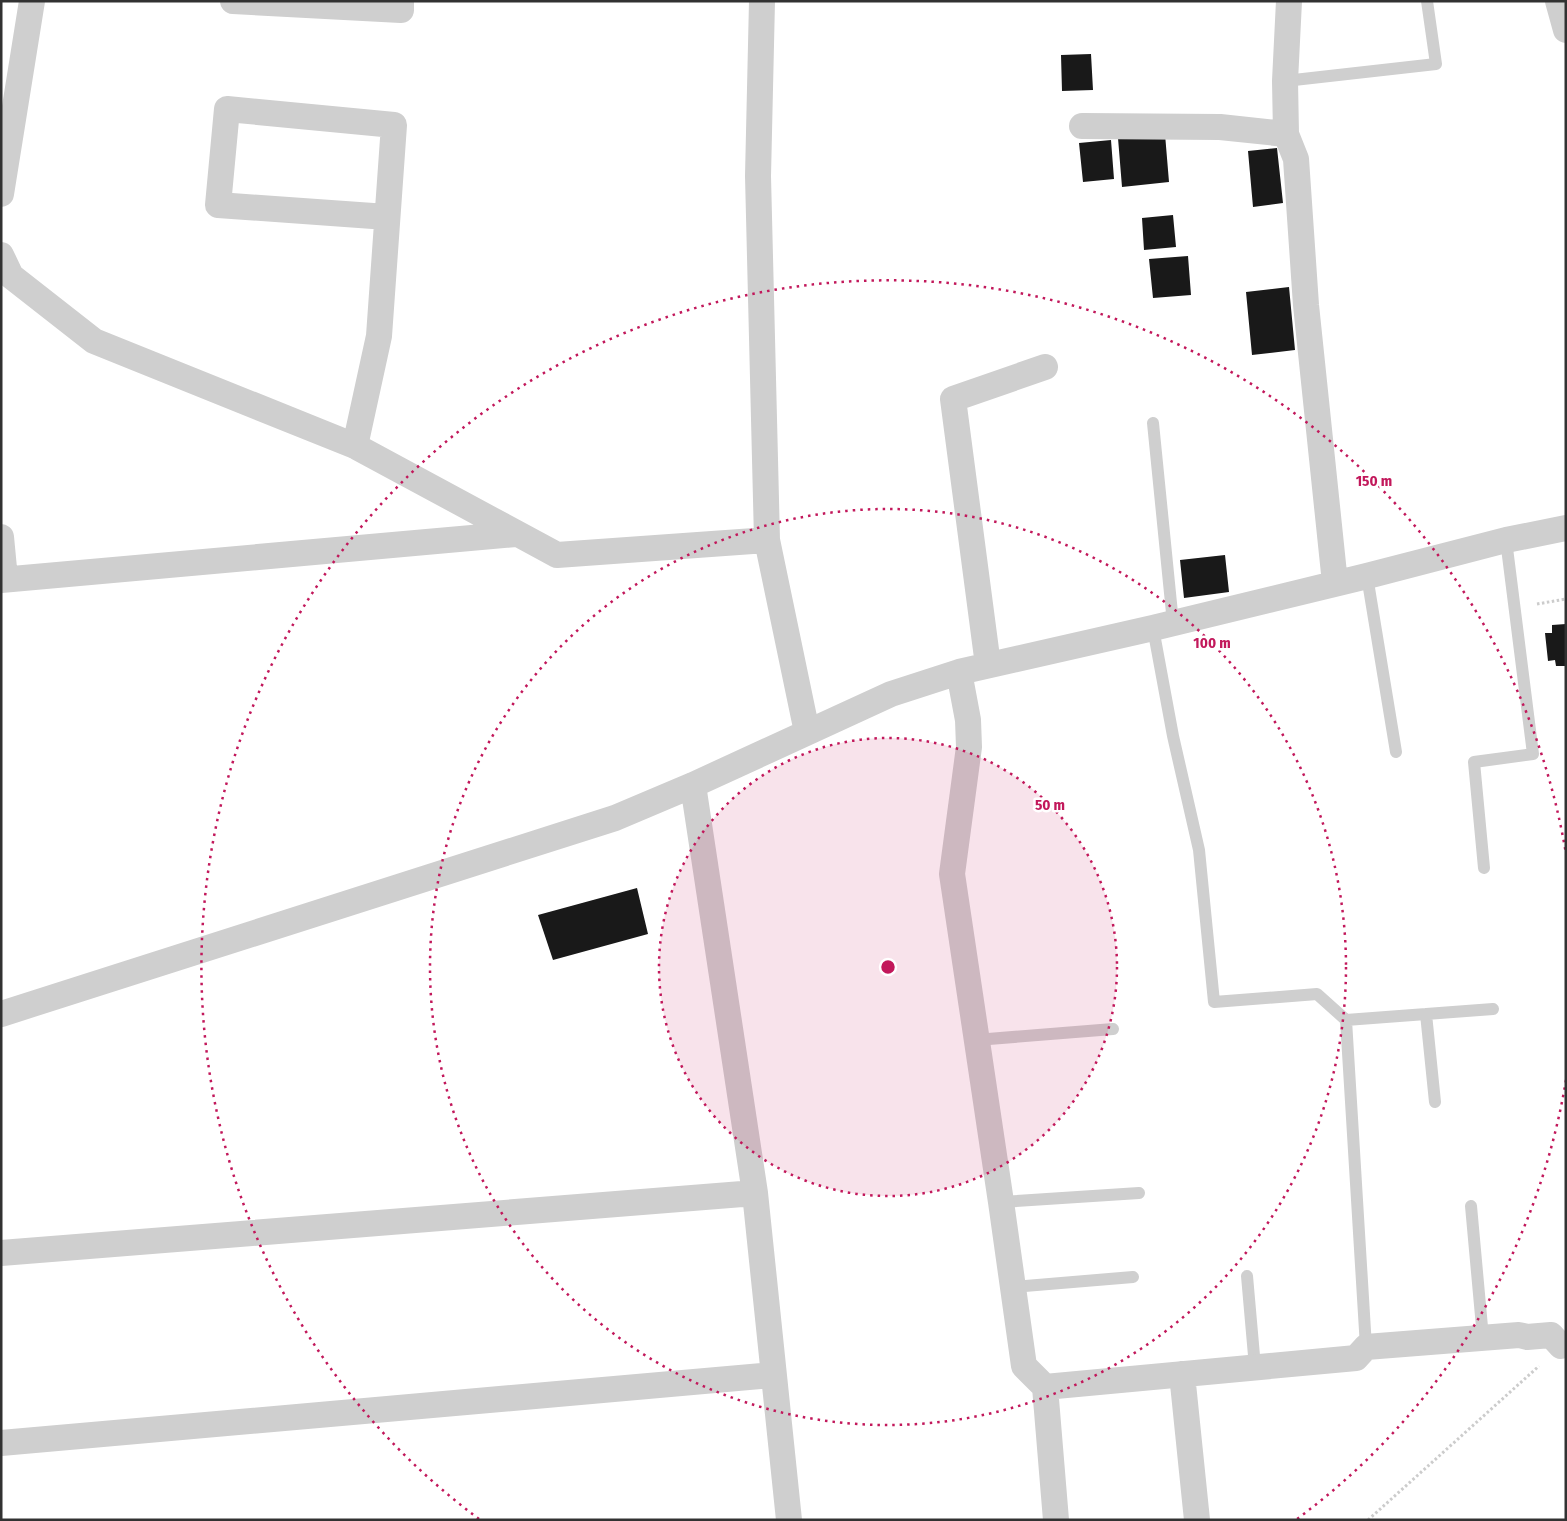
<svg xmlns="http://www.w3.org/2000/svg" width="1567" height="1521" font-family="'Fira Sans Condensed',sans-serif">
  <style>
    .building { fill: #191919 }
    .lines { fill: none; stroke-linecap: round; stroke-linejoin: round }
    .path { stroke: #ccc; stroke-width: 3; stroke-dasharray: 2.5 2.5; stroke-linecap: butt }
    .lane { stroke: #cfcfcf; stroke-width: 12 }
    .street { stroke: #cfcfcf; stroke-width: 26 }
    .ring { fill: none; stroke: #c2185b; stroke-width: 2.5; stroke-dasharray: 2.5 5 }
    .centre { fill: #c2185b; stroke: #fff; stroke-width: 2.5 }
    .ring-label { font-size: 15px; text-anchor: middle; font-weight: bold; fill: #c2185b; stroke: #fff; stroke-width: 5; stroke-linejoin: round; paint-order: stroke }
  </style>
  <rect width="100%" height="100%" fill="#fff"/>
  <path class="building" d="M1091 54 1093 90 1062 91 1061 55Z
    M1165 134 1169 182 1122 187 1118 138Z
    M1111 140 1114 179 1083 182 1079 143Z
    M1277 148 1283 203 1253 207 1248 151Z
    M1173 215 1176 247 1144 250 1142 218Z
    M1188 256 1191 295 1153 298 1149 259Z
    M1289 287 1295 350 1252 355 1246 292Z
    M1225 555 1229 592 1184 598 1180 560Z
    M1566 624V666H1556L1555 660 1548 661 1545 633H1552V625Z
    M637 888 648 934 553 960 538 915Z"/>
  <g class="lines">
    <path class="path" d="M1537 604 1566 599
      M1368 1520 1539 1366"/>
    <path class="lane" d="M1285 81 1436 64 1427 1
      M1153 423 1173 623
      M1367 576 1396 752
      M1153 628 1173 736 1199 850 1214 1002 1317 994 1346 1020
      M1484 868 1474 762 1533 754 1506 540
      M1426 1014 1435 1102
      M976 1040 1113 1029
      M1001 1202 1139 1193
      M1471 1206 1483 1338
      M1247 1276 1255 1367
      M1014 1287 1133 1277
      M1366 1347 1346 1020 1493 1009"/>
    <path class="street" d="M233 1 401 10V1
      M762 1 758 176 767 540 807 732
      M1289 1 1285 81 1286 134 1296 159 1306 305 1335 583
      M1558 1 1566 30
      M1082 126 1220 127 1286 134
      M1 194 32 1
      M1 255 11 276 94 341 355 446 557 555 767 540
      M355 446 379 336 394 125 227 109 218 205 387 217
      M1 537 5 579
      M1 580 516 534
      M988 665 953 399 1045 367
      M959 672 968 720 969 747 952 874 1001 1202 1024 1366 1045 1387 1356 1358 1366 1347 1519 1335 1527 1337 1551 1335 1561 1346
      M693 785 755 1193 789 1520
      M1 1014 615 818 693 785 891 694 959 672 1153 628 1367 576 1506 540 1566 528
      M1 1253 755 1193
      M1182 1374 1197 1520
      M1045 1387 1056 1520
      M1 1443 773 1375"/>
  </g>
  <circle cx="888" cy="967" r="229" fill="#c2185b" fill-opacity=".12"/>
  <g class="ring">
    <circle cx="888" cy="967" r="229"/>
    <circle cx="888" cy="967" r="458"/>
    <path d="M1566 1080A687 687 0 0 1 1297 1519M479 1519A687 687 0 1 1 1566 854"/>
  </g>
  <circle cx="888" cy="967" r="8" class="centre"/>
  <g class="ring-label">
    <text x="1374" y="486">150 m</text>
    <text x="1212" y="648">100 m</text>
    <text x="1050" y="810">50 m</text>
  </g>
  <rect width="1567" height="1521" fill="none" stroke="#323232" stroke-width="5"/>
</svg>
